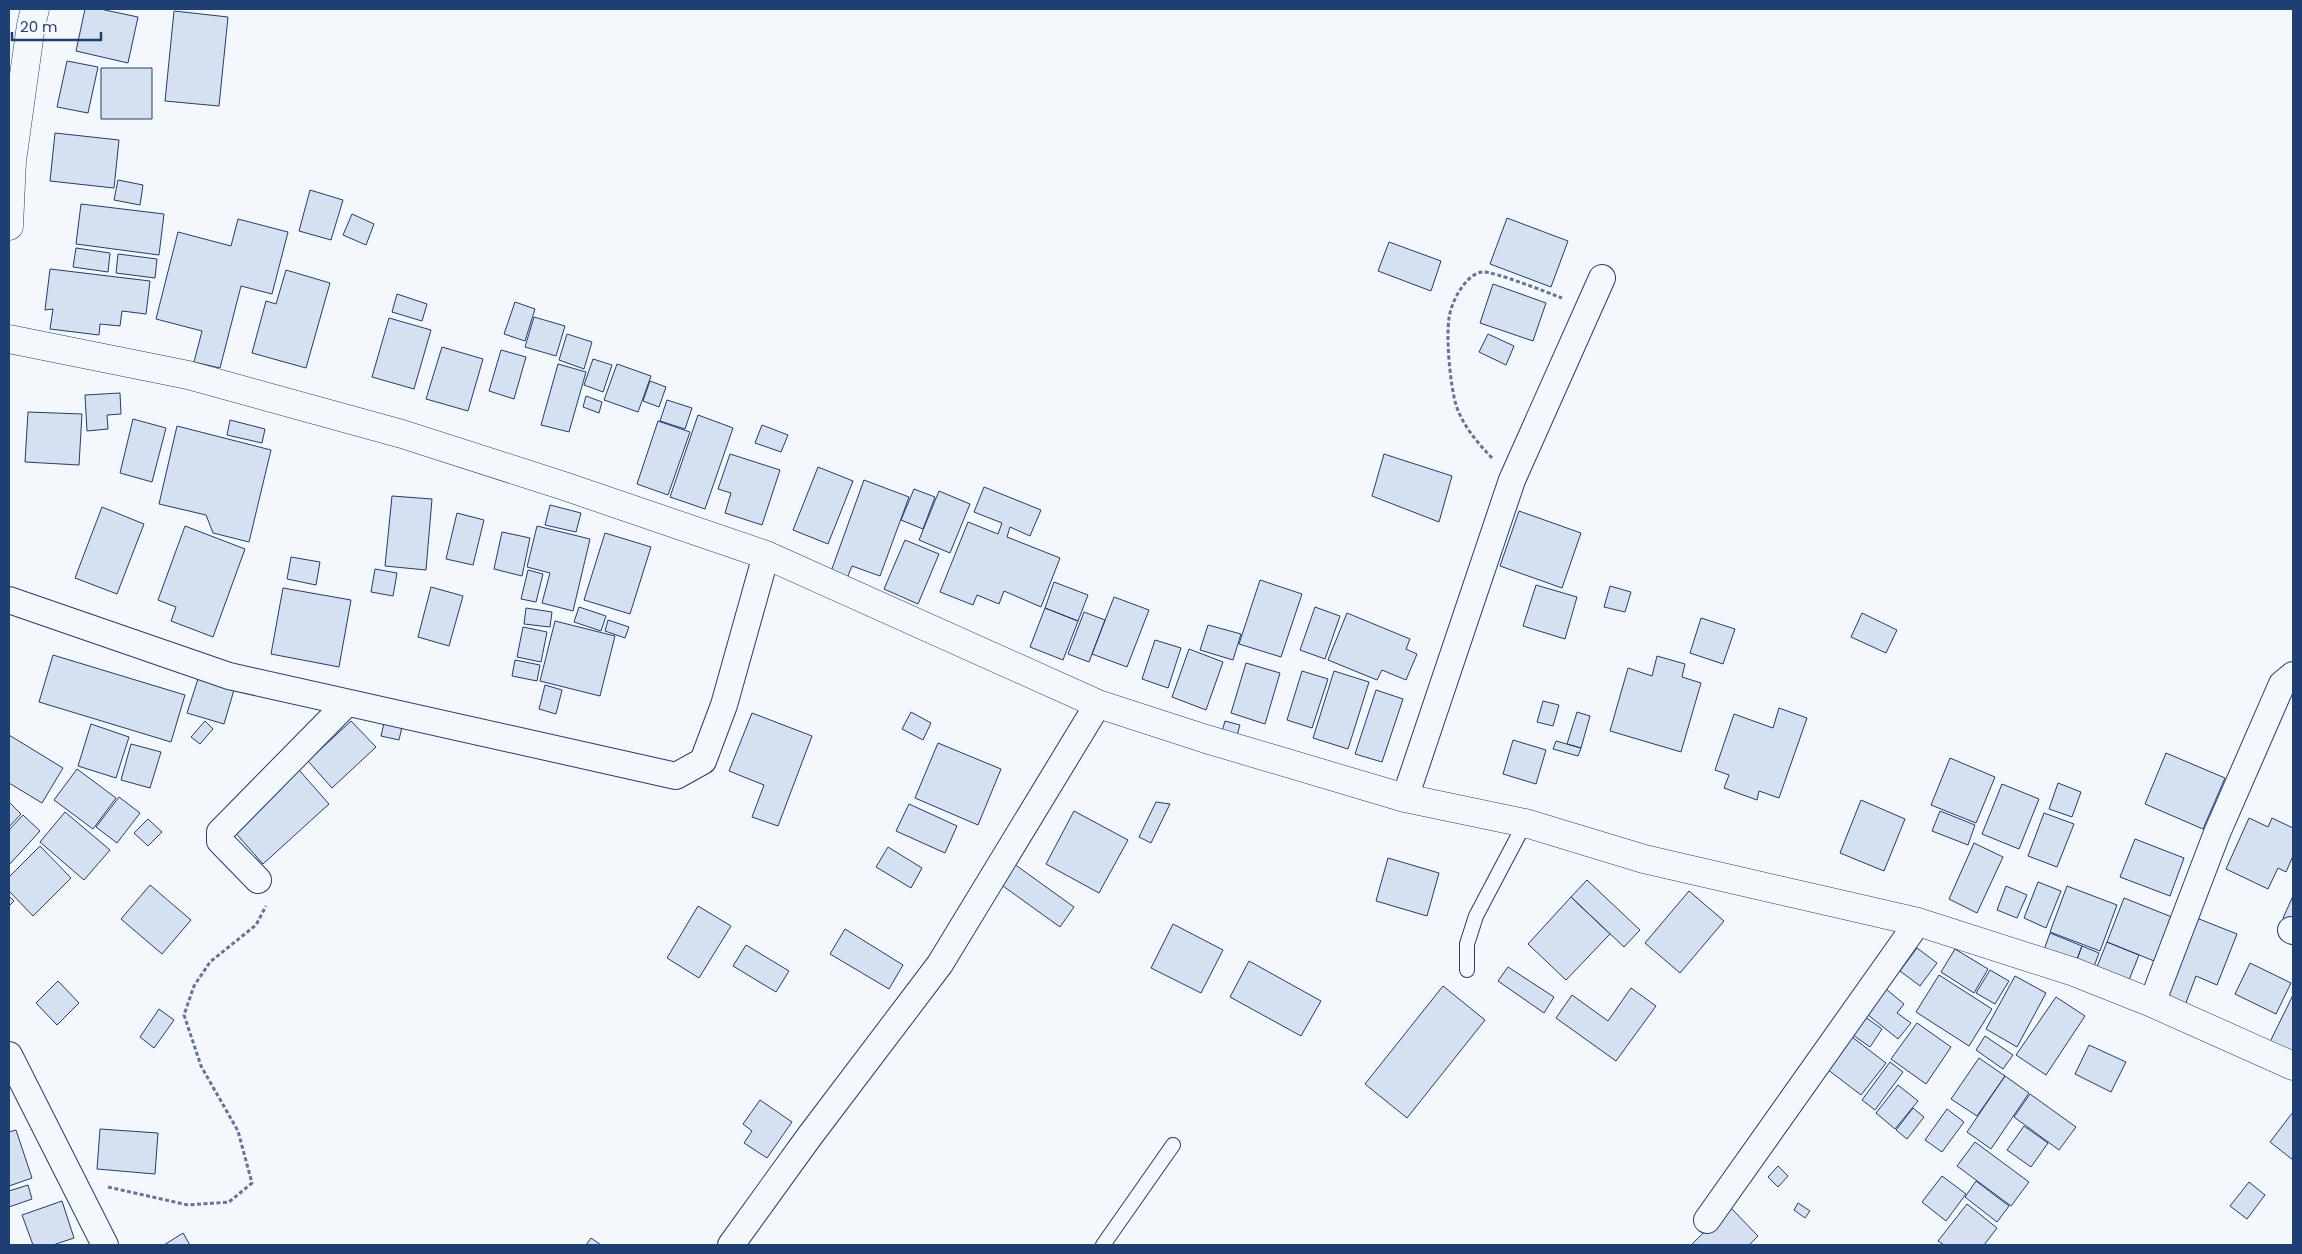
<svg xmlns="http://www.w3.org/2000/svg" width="2302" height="1254" font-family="Poppins,sans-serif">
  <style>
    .building { fill: #d5e0f0; stroke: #1d3f73 }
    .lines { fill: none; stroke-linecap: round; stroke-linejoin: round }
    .service-casing { stroke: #1d3f73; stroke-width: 16 }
    .minor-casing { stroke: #1d3f73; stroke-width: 28 }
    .tertiary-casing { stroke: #1d3f73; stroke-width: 29 }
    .path { stroke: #5e769c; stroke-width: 3; stroke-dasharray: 4 2.5; stroke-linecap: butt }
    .service { stroke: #f4f7fb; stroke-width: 14 }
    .minor { stroke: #f4f7fb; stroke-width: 26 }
    .tertiary { stroke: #f4f7fb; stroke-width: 28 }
  </style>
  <rect width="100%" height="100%" fill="#f4f7fb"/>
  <path class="building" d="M85 9H100L138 17 128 63 76 51Z
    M174 11 228 17 219 106 165 101Z
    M67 61 98 67 88 113 57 107Z
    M101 68H152V119H101Z
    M55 133 119 140 114 188 50 181Z
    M118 180 143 185 140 205 114 200Z
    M310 190 343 200 331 240 299 231Z
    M81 204 164 214 159 255 76 244Z
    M352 214 374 224 366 245 343 235Z
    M1507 218 1568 241 1551 287 1490 264Z
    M238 219 288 232 272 294 241 286 220 368 194 362 202 331 156 319 178 232 231 246Z
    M1389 242 1441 261 1431 291 1378 271Z
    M76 248 110 253 108 272 73 267Z
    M118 254 157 259 155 278 116 273Z
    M50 269 150 281 146 314 122 311 120 326 100 324 99 335 50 329 53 309 45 310Z
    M286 270 330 283 306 368 252 353 266 301 276 304Z
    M1493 284 1546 303 1533 341 1480 323Z
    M397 294 427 304 422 321 392 312Z
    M515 302 535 309 525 341 504 334Z
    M534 317 565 326 556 356 525 347Z
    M389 318 431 330 414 389 372 377Z
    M567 334 592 342 584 369 559 360Z
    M1488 334 1514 346 1506 365 1479 352Z
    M442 347 483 359 468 411 426 399Z
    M501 350 526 357 514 399 489 391Z
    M593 359 612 365 603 392 584 385Z
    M558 364 586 372 569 432 541 425Z
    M617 364 651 376 638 412 604 400Z
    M650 381 666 387 659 407 643 401Z
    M120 393 121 414 107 415 108 429 87 431 85 395Z
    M586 396 602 402 599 413 583 407Z
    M667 400 692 408 685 429 660 421Z
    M28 412 82 414 79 465 25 462Z
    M698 415 733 428 705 509 670 497Z
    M133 419 166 428 152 482 120 473Z
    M230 420 265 429 262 443 227 435Z
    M658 421 690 432 668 495 637 484Z
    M762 425 788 435 781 452 755 443Z
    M177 426 271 450 249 542 213 533 206 515 159 504Z
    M730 454 780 470 762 525 725 513 731 493 718 489Z
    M1384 454 1452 476 1439 522 1372 496Z
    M818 467 853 481 828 544 793 530Z
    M864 480 909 497 880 576 852 566 845 583 829 577Z
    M984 487 1041 510 1030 536 1010 527 1007 537 1060 558 1041 607 1004 591 999 604 977 595 973 605 940 592 968 522 998 534 1002 523 974 512Z
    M914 489 935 497 923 529 901 520Z
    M939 491 970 504 950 553 919 540Z
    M392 496 432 499 426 570 385 566Z
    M550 505 581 513 576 532 545 525Z
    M102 507 144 524 117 594 75 578Z
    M1519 511 1581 533 1562 588 1500 566Z
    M457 513 484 520 473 565 446 559Z
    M185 526 245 549 213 637 171 621 176 607 158 600Z
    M537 526 590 539 573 611 542 603 550 573 527 567Z
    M502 532 530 538 522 576 494 569Z
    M605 533 651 547 630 614 584 600Z
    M905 540 939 554 918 604 884 589Z
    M291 557 320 562 316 585 287 579Z
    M375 569 397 573 393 596 371 592Z
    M528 570 543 574 536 602 521 599Z
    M1260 580 1302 594 1281 657 1239 644Z
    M1054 582 1088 595 1078 621 1045 608Z
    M1536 585 1577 597 1565 639 1523 626Z
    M1610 586 1631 592 1625 612 1604 607Z
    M431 587 463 596 449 646 418 637Z
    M283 588 351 600 339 667 271 654Z
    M1114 597 1149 610 1127 667 1092 654Z
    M579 607 606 616 601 631 574 622Z
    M1315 607 1340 616 1325 659 1300 650Z
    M526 608 552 612 550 627 524 624Z
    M1045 608 1078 621 1063 660 1030 647Z
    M1084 612 1105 620 1089 662 1068 654Z
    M1347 613 1410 639 1406 649 1417 654 1406 680 1382 670 1377 680 1328 660Z
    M1862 613 1897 630 1886 653 1851 637Z
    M1701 618 1735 629 1723 664 1690 653Z
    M608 620 629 627 625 638 605 631Z
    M555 621 615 636 600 696 540 681Z
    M1208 625 1241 634 1233 660 1200 650Z
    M523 627 547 632 541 662 517 657Z
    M1155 640 1181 648 1168 688 1142 679Z
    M1189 649 1223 662 1206 710 1172 697Z
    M53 655 185 695 171 742 39 702Z
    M1657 656 1685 664 1682 677 1701 683 1681 752 1610 731 1628 668 1652 676Z
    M515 660 540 665 537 681 512 676Z
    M1246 663 1280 673 1265 724 1231 713Z
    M1302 671 1328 679 1312 728 1287 720Z
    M1334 671 1369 682 1348 749 1313 738Z
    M198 679 234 690 224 724 187 713Z
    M545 685 562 690 556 714 539 709Z
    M1376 690 1403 699 1382 762 1355 754Z
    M1543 701 1559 705 1553 726 1537 722Z
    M1779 708 1807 718 1779 798 1759 791 1757 800 1724 788 1729 775 1715 770 1734 714 1773 728Z
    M911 712 931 723 923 740 902 729Z
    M1577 712 1590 716 1581 748 1567 744Z
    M752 713 812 736 778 826 752 817 764 785 729 771Z
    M205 721 213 729 200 744 191 737Z
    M351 721 376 747 332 788 308 761Z
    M1225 721 1240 725 1234 746 1219 742Z
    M384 723 402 727 399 740 381 736Z
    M91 724 129 737 116 778 78 766Z
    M9 735 63 768 42 803 9 783Z
    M1513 740 1546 750 1536 784 1503 774Z
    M1556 741 1581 748 1578 756 1553 749Z
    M938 743 1001 769 978 825 915 798Z
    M131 744 161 752 150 788 121 780Z
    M2166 753 2225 778 2203 829 2145 804Z
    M1950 758 1995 777 1976 823 1931 805Z
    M77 769 116 798 93 829 54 800Z
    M299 770 329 804 263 864 233 830Z
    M2058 783 2081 792 2072 817 2049 809Z
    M2002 784 2039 799 2019 849 1982 834Z
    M119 797 140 813 117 843 96 827Z
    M1861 800 1905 819 1884 871 1840 853Z
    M9 802 21 814 9 827Z
    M1156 802 1170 804 1151 843 1139 837Z
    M909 804 957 826 945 853 896 831Z
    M1074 811 1128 840 1099 893 1046 864Z
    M1940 811 1975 825 1968 845 1932 831Z
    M65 812 110 850 84 880 40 842Z
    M2044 813 2074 824 2057 867 2028 856Z
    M23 815 40 831 9 865V830Z
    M2249 818 2268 827 2272 818 2293 828V856L2286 872 2278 868 2268 889 2226 869Z
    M148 819 162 832 148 846 134 833Z
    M2135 839 2184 858 2170 896 2120 877Z
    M1974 843 2003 857 1977 913 1949 899Z
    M40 846 71 878 33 916 9 891V877Z
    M888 847 922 868 911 888 876 867Z
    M1388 858 1439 873 1427 916 1376 901Z
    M1010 861 1074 907 1060 927 996 881Z
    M1587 880 1640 930 1624 947 1571 897Z
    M2038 882 2061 891 2046 928 2024 918Z
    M150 885 191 920 162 954 121 919Z
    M2006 886 2027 895 2017 918 1997 910Z
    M2067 886 2117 905 2100 951 2050 932Z
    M1689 891 1724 921 1680 973 1645 943Z
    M9 896 14 901 9 906Z
    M2293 896V922L2283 918Z
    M1571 897 1610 934 1566 980 1528 944Z
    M2124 898 2177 919 2159 963 2107 942Z
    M698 906 731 926 699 978 667 958Z
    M2189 915 2237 934 2217 985 2196 976 2184 1008 2164 1001Z
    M1173 924 1223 950 1201 993 1151 968Z
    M845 929 903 965 889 989 830 954Z
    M2050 933 2082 946 2076 962 2044 950Z
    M2107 942 2139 955 2127 985 2095 972Z
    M746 945 789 971 776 992 733 966Z
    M2082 946 2099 953 2093 969 2076 962Z
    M1917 948 1937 963 1920 986 1900 971Z
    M1955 949 1988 969 1974 993 1941 972Z
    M1249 961 1321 1001 1301 1036 1230 997Z
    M2250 963 2291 983 2276 1014 2235 994Z
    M1508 967 1554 997 1544 1013 1498 981Z
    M1990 970 2009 981 1995 1004 1976 993Z
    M1939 975 1992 1009 1969 1046 1916 1012Z
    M2015 976 2046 993 2017 1047 1986 1029Z
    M58 981 79 1003 57 1025 36 1003Z
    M1443 986 1485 1020 1407 1118 1365 1084Z
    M1631 988 1656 1006 1616 1061 1556 1018 1572 995 1608 1021Z
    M1886 989 1904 1004 1897 1013 1911 1023 1898 1039 1867 1014Z
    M2293 995V1058L2268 1046Z
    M2056 997 2085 1016 2046 1075 2016 1055Z
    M159 1009 174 1020 154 1048 140 1037Z
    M1865 1017 1882 1029 1870 1047 1853 1035Z
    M1917 1023 1951 1047 1926 1084 1891 1059Z
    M1985 1036 2013 1055 2003 1069 1976 1050Z
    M1852 1037 1886 1063 1861 1095 1827 1069Z
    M2089 1045 2126 1062 2111 1092 2075 1074Z
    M1979 1058 2005 1076 1977 1116 1951 1099Z
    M1890 1062 1903 1072 1875 1110 1862 1100Z
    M2005 1076 2029 1093 1991 1149 1967 1132Z
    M1898 1085 1918 1101 1895 1129 1876 1113Z
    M2030 1094 2076 1127 2059 1150 2014 1117Z
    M760 1100 792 1122 767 1158 744 1143 752 1131 743 1124Z
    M1913 1108 1924 1117 1907 1139 1896 1130Z
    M1947 1109 1964 1122 1942 1152 1925 1140Z
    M2293 1112V1160L2270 1142Z
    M2024 1126 2048 1143 2031 1167 2007 1150Z
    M100 1129 158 1133 155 1174 97 1169Z
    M16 1130 32 1178 9 1186V1132Z
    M1975 1142 2029 1182 2011 1206 1957 1166Z
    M1778 1166 1788 1176 1778 1187 1768 1177Z
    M1942 1176 1966 1194 1946 1221 1922 1202Z
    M1976 1181 2009 1206 1997 1222 1965 1197Z
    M2249 1182 2265 1195 2247 1219 2230 1206Z
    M28 1185 32 1199 9 1207V1191Z
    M62 1201 74 1238 53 1245H33L22 1215Z
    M1798 1203 1810 1211 1805 1218 1794 1210Z
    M1967 1204 1997 1228 1984 1245H1944L1938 1241Z
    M1730 1207 1758 1236 1749 1245H1691Z
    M183 1233 190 1245H164Z
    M591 1238 601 1245H586Z"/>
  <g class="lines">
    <g class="service-casing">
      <path id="service" d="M1467 970V944L1476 916 1525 823
        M1103 1245 1173 1145"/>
    </g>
    <g class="minor-casing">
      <path id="minor" d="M9 600 229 676 676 776 703 761 724 705 766 555
        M1405 798 1512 480 1602 278
        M258 880 220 841V832L347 703
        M2291 930 2293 931
        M2152 1003 2217 833 2282 684 2293 675
        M9 1055 105 1245
        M1707 1220 1918 922
        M731 1245 809 1137 940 964 1098 704"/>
    </g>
    <g class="tertiary-casing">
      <path id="tertiary" d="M9 226 12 161 31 25 35 9
        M9 339 188 375 402 434 564 486 766 555 1098 704 1206 739 1405 798 1525 823 1644 859 1918 922 2074 972 2152 1003 2293 1066"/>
    </g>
    <path class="path" d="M1492 458C1477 442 1463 426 1456 405 1450 383 1446 340 1449 318 1451 302 1466 273 1483 272 1493 271 1549 293 1562 298
      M108 1187 188 1205 229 1202 252 1183 238 1131 201 1066 184 1015 194 986 210 962 256 925 266 906"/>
    <use href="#service" class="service"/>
    <use href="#minor" class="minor"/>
    <use href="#tertiary" class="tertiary"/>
  </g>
  <rect width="2302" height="1254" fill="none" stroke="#1d3f73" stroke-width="20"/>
  <path d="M12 32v8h89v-8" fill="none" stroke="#1d3f73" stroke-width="2.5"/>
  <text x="20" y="32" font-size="15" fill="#1d3f73" stroke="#f4f7fb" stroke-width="4" paint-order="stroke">20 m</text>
</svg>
